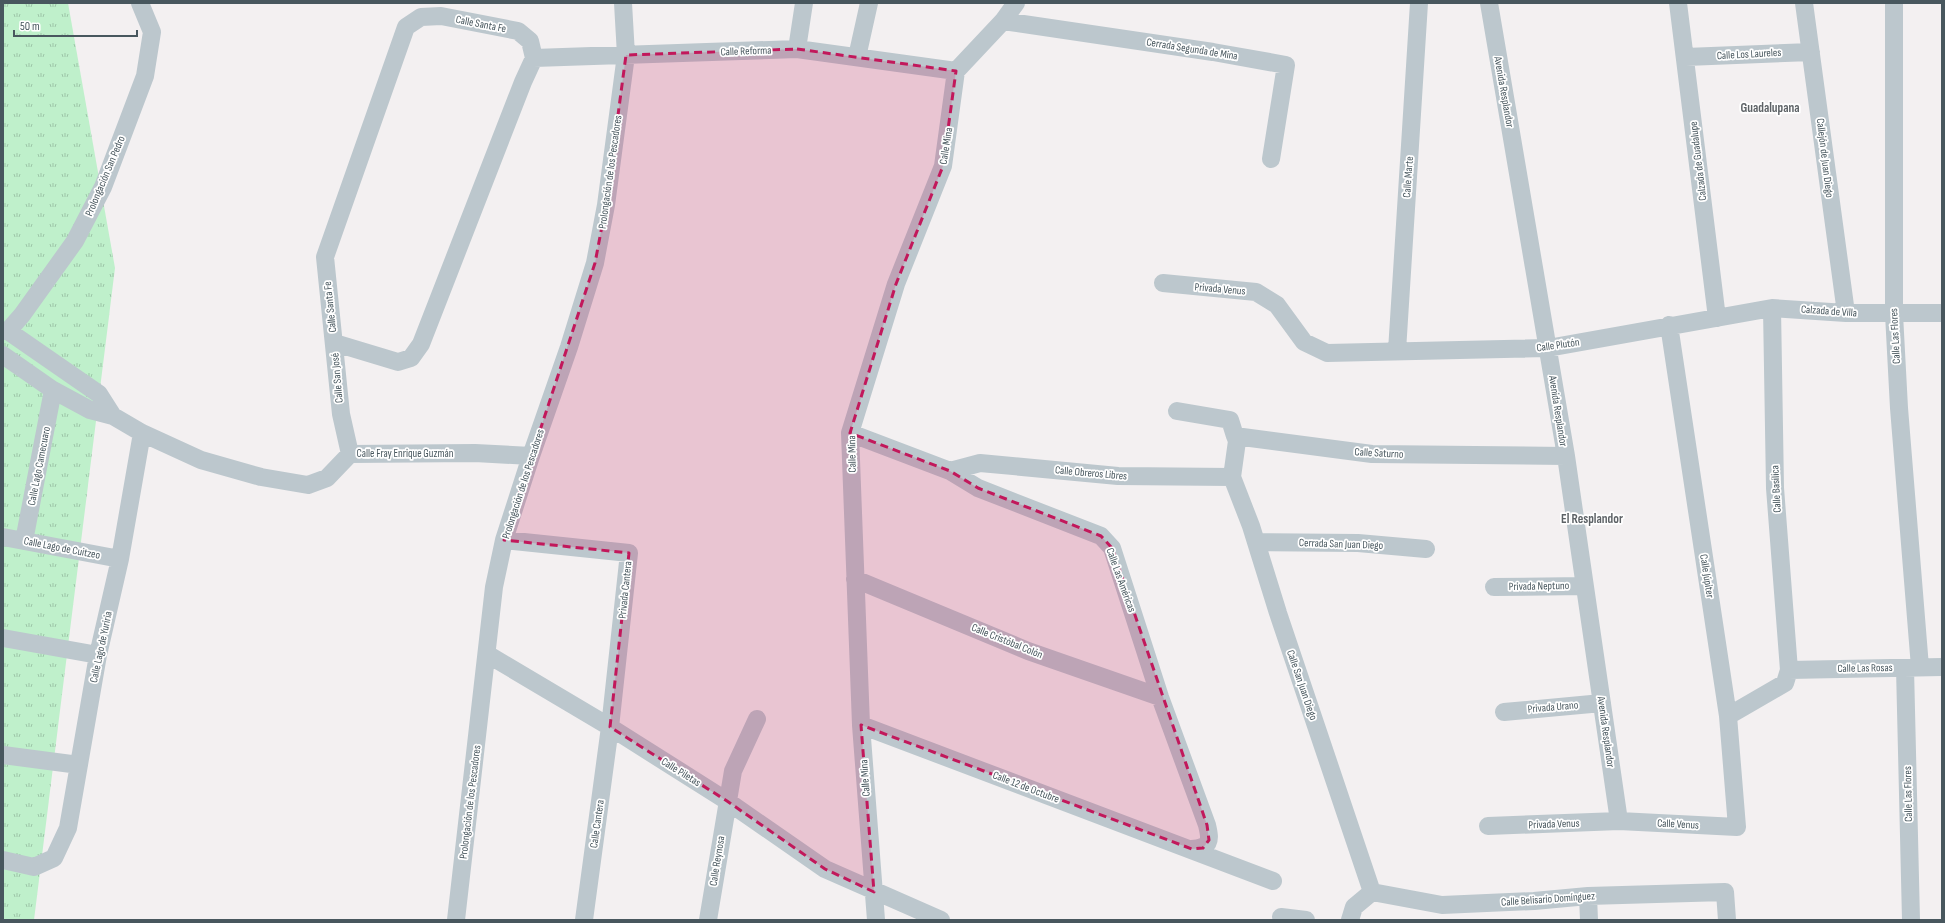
<svg xmlns="http://www.w3.org/2000/svg" width="1945" height="923" font-family="'Sofia Sans Condensed',sans-serif">
  <style>
    .grass { fill: url(#grass-tufts) }
    .lines { fill: none; stroke-linecap: round; stroke-linejoin: round }
    .minor { stroke: #bcc7cd; stroke-width: 18 }
    .marked { fill: #c2185b; fill-opacity: 0.2; stroke: #c2185b; stroke-width: 3; stroke-dasharray: 8 5; stroke-linejoin: round }
    .labels { text-anchor: middle; dominant-baseline: central; stroke-width: 3.5; stroke-linejoin: round; paint-order: stroke }
    .street-label { font-size: 11px; fill: #48575e; stroke: #fff }
    .quarter-label { font-size: 13px; font-weight: bold; fill: #5d6266; stroke: #fff }
  </style>
  <defs>
    <pattern id="grass-tufts" width="24" height="20" patternUnits="userSpaceOnUse"><rect width="24" height="20" fill="#bff0cb"/><path d="M3 7l-1-3M5 7V3M7 7l1-3M15 17l-1-3M17 17v-4M19 17l1-3" fill="none" stroke="#9dc5a8"/></pattern>
  </defs>
  <rect width="100%" height="100%" fill="#f3f0f1"/>
  <path class="grass" d="M3 3H68L115 268 34 920H3Z"/>
  <g class="lines">
    <path class="minor" d="M1489 3 1566 456 1619 821
      M1678 3 1717 318
      M1804 3 1846 313
      M1894 3V314L1899 408 1920 667
      M1003 21 1213 52 1286 65 1271 159
      M797 49 804 3
      M857 57 869 3
      M1686 57 1811 52
      M534 58 797 49 956 71
      M1163 283 1256 292 1277 305 1304 342 1327 353 1548 348 1772 308 1846 313H1942
      M3 331H8L99 394 113 416
      M8 331 22 315 75 241 103 187 145 76 152 32 140 3
      M335 343 398 362 411 358 421 344 523 82 534 58 530 41 518 31 441 16 421 17 406 27 325 257 341 414 350 454
      M1397 351 1419 3
      M3 355 53 390 90 410 113 416 142 433 201 460 261 477 308 485 327 478 350 454 475 453 531 456
      M1177 411 1230 420 1235 436
      M850 433 950 471 978 488 1101 536 1112 548 1160 697 1207 825C1211 842 1210 847 1192 849
      M950 471 980 463 1118 476 1232 477
      M3 537 120 559
      M504 540 629 553 610 727 584 920
      M24 541 53 390
      M1256 542 1358 543 1426 549
      M855 579 1028 651 1160 697
      M1494 587 1585 586
      M3 638 98 655
      M487 654 610 727 727 801 825 869 941 920
      M1905 668 1911 920
      M1789 670 1942 667
      M1504 712 1602 703
      M1728 716 1785 683 1789 670 1775 488 1772 308
      M861 725 1273 881
      M3 755 79 765
      M1488 826 1619 821 1737 827 1728 716 1669 325
      M3 860 34 867 54 858 68 828 98 655 120 559 142 433
      M1372 892 1278 613 1251 526 1232 477 1237 441 1235 436 1372 454 1566 456
      M1372 892 1442 905 1534 901 1588 896 1725 892 1727 920
      M1588 896 1589 920
      M1281 917 1306 920
      M456 920 494 587 504 540 531 456 569 347 595 263 606 205 626 55 623 3
      M708 920 733 771 757 719
      M876 920 861 725 850 433 896 284 943 166 956 71 1003 21 1016 3
      M1350 920 1354 907 1372 892"/>
  </g>
  <path class="marked" d="M797 49 956 71 943 166 896 284 850 433 950 471 978 488 1101 536 1112 548 1207 825 1209 840 1203 848 1192 849 861 725 874 892 825 869 727 801 610 727 629 553 504 540 595 263 606 205 626 55Z"/>
  <g class="labels">
    <g class="street-label">
      <text transform="translate(481 24) rotate(11)">Calle Santa Fe</text>
      <text transform="translate(1192 49) rotate(9)">Cerrada Segunda de Mina</text>
      <text transform="translate(746 51) rotate(-2)">Calle Reforma</text>
      <text transform="translate(1749 54) rotate(-3)">Calle Los Laureles</text>
      <text transform="translate(1504 92) rotate(80)">Avenida Resplandor</text>
      <text transform="translate(946 146) rotate(-81)">Calle Mina</text>
      <text transform="translate(1825 158) rotate(83)">Callejón de Juan Diego</text>
      <text transform="translate(1698 161) rotate(-97)">Calzada de Guadalupe</text>
      <text transform="translate(610 172) rotate(-82)">Prolongación de los Pescadores</text>
      <text transform="translate(105 176) rotate(-67)">Prolongación San Pedro</text>
      <text transform="translate(1408 177) rotate(-86)">Calle Marte</text>
      <text transform="translate(1220 289) rotate(5)">Privada Venus</text>
      <text transform="translate(330 307) rotate(-96)">Calle Santa Fe</text>
      <text transform="translate(1829 311) rotate(4)">Calzada de Villa</text>
      <text transform="translate(1895 336) rotate(-93)">Calle Las Flores</text>
      <text transform="translate(1558 345) rotate(-8)">Calle Plutón</text>
      <text transform="translate(337 378) rotate(-95)">Calle San José</text>
      <text transform="translate(1558 411) rotate(81)">Avenida Resplandor</text>
      <text x="405" y="453">Calle Fray Enrique Guzmán</text>
      <text transform="translate(1379 453) rotate(3)">Calle Saturno</text>
      <text transform="translate(852 454) rotate(-91)">Calle Mina</text>
      <text transform="translate(39 466) rotate(-79)">Calle Lago Camecuaro</text>
      <text transform="translate(1091 473) rotate(5)">Calle Obreros Libres</text>
      <text transform="translate(523 484) rotate(-72)">Prolongación de los Pescadores</text>
      <text transform="translate(1776 489) rotate(-93)">Calle Basílica</text>
      <text transform="translate(1341 544) rotate(2)">Cerrada San Juan Diego</text>
      <text transform="translate(62 548) rotate(11)">Calle Lago de Cuitzeo</text>
      <text transform="translate(1707 576) rotate(81)">Calle Júpiter</text>
      <text transform="translate(1121 580) rotate(70)">Calle Las Américas</text>
      <text transform="translate(1539 586) rotate(-1)">Privada Neptuno</text>
      <text transform="translate(625 590) rotate(-84)">Privada Cantera</text>
      <text transform="translate(1007 641) rotate(22)">Calle Cristóbal Colón</text>
      <text transform="translate(101 647) rotate(-78)">Calle Lago de Yuriria</text>
      <text transform="translate(1865 668) rotate(-1)">Calle Las Rosas</text>
      <text transform="translate(1302 685) rotate(71)">Calle San Juan Diego</text>
      <text transform="translate(1553 707) rotate(-5)">Privada Urano</text>
      <text transform="translate(1606 732) rotate(82)">Avenida Resplandor</text>
      <text transform="translate(681 772) rotate(32)">Calle Piletas</text>
      <text transform="translate(865 778) rotate(-94)">Calle Mina</text>
      <text transform="translate(1026 787) rotate(21)">Calle 12 de Octubre</text>
      <text transform="translate(1908 794) rotate(-91)">Calle Las Flores</text>
      <text transform="translate(470 802) rotate(-83)">Prolongación de los Pescadores</text>
      <text transform="translate(597 824) rotate(-82)">Calle Cantera</text>
      <text transform="translate(1554 824) rotate(-2)">Privada Venus</text>
      <text transform="translate(1678 824) rotate(3)">Calle Venus</text>
      <text transform="translate(717 861) rotate(-81)">Calle Reynosa</text>
      <text transform="translate(1548 899) rotate(-4)">Calle Belisario Domínguez</text>
    </g>
    <g class="quarter-label">
      <text x="1770" y="108">Guadalupana</text>
      <text x="1592" y="519">El Resplandor</text>
    </g>
  </g>
  <rect width="1945" height="923" fill="none" stroke="#48575e" stroke-width="8"/>
  <path d="M14 30v6h123v-6" fill="none" stroke="#48575e" stroke-width="2"/>
  <text x="20" y="30" font-size="12" fill="#48575e" stroke="#ffffff" stroke-width="3" paint-order="stroke">50 m</text>
</svg>
